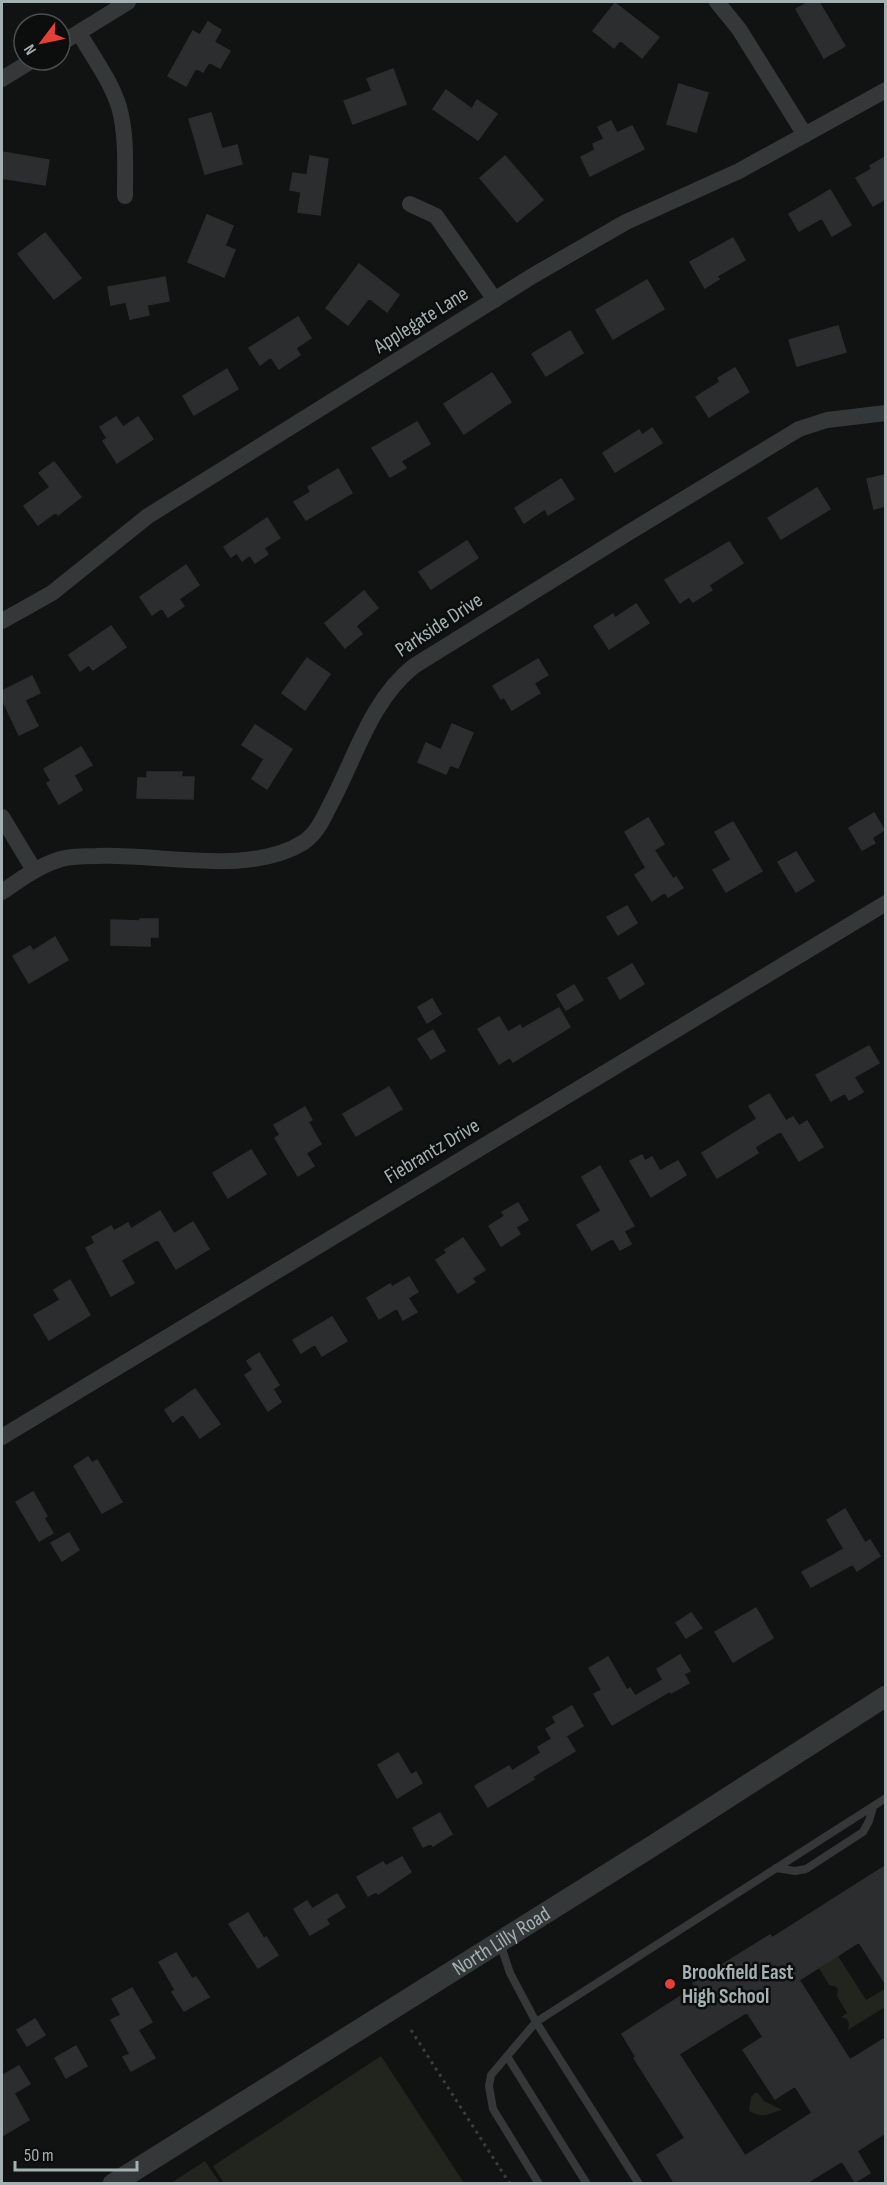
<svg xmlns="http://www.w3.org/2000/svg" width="887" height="2185" font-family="'Sofia Sans Condensed',sans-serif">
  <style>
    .green { fill: #21251e }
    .building { fill: #2c2d2e; stroke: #2b2d2e; stroke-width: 1.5; fill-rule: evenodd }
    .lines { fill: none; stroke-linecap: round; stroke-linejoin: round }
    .path { stroke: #383d3e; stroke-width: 3; stroke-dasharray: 3 4.5; stroke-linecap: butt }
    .service { stroke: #343839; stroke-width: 8 }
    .minor { stroke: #343839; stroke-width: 16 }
    .tertiary { stroke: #343839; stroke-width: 21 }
    .poi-dot { fill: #e63f36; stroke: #0c0d0d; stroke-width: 2 }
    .labels { text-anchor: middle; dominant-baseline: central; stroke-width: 5; stroke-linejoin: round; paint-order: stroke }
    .street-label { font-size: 21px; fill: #a3b1b2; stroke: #0c0d0d }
    .poi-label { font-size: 21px; font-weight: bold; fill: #a3b1b2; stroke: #0c0d0d; text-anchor: start }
  </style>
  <rect width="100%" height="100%" fill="#111212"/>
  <path class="green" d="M838 1956 866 2000 885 1989V2007L848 2030 849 2024 847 2019 841 2017 847 2013 837 1996 838 1989 834 1986 829 1985 819 1968Z
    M381 2056 464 2183H224L213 2166Z
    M755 2093H758L764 2101 782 2110C767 2114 764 2119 749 2111L751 2097Z
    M205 2161 220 2183H171Z"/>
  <path class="building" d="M809 2H819L845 46 824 58 796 9Z
    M615 3 659 37 642 58 620 40 614 48 593 31Z
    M208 22 221 30 214 42 230 51 220 68 209 62 203 72 196 68 186 86 168 76 193 31 200 35Z
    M393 69 406 104 353 124 344 101 372 91 367 79Z
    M679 84 708 93 696 132 667 124Z
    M446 90 472 109 477 100 497 114 478 140 433 109Z
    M211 113 222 149 237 145 242 164 205 174 189 119Z
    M611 121 617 133 632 126 644 149 590 176 581 157 595 150 593 144 604 139 598 127Z
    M2 152 49 160 45 185 2 178Z
    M310 156 328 159 320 215 298 212 301 192 290 190 293 173 307 175Z
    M505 156 543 200 517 222 480 178Z
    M885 157V199L873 206 856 178 872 169 870 166Z
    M830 190 851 225 832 236 822 218 799 231 789 214Z
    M207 215 233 226 225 246 235 250 224 277 188 262Z
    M45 233 81 278 54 299 18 254Z
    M733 238 745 260 717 276 719 279 705 288 690 262Z
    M359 264 399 295 387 312 369 298 348 325 326 308Z
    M165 277 169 301 147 305 149 315 130 319 126 302 111 305 108 287Z
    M647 280 664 309 613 339 596 310Z
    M298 317 311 338 296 348 300 355 279 369 271 357 260 365 249 348Z
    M838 326 846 352 797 366 789 340Z
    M570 331 583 353 546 376 532 354Z
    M735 368 749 392 709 417 696 397 720 382 718 378Z
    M227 369 238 389 194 415 183 396Z
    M492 373 511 402 464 434 444 404Z
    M116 417 123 427 138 417 153 439 117 463 103 441 107 438 100 427Z
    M417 422 430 444 401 461 406 468 390 477 372 448Z
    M652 428 662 443 615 472 603 453 639 430 642 435Z
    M54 462 81 497 58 515 56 512 38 525 24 506 50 487 39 473Z
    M338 469 352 493 306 520 294 502 311 492 308 487Z
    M885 475V506L874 509 867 479Z
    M561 479 574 499 548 515 545 509 524 523 515 508Z
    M817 488 830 509 781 539 768 518Z
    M267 518 280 538 264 548 268 554 255 563 250 555 242 561 237 553 231 557 224 547Z
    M467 541 478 558 431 589 419 572Z
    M729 542 743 563 709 585 712 590 693 602 689 597 680 603 665 580Z
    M186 565 199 585 179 599 184 606 168 617 162 608 152 615 140 597Z
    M364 591 378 608 356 626 362 634 345 648 325 623Z
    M636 604 649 623 609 649 594 626 613 614 615 618Z
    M111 626 126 647 93 670 89 665 80 671 69 655Z
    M307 658 330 674 305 710 282 693Z
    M538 659 548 675 534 683 540 693 512 710 504 697 501 699 493 686Z
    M32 676 40 693 25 700 38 726 19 735 2 699V691Z
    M452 724 473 733 458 768 450 765 446 774 418 762 426 743 441 750Z
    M255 725 292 749 267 789 252 779 264 759 242 745Z
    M81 747 92 765 74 775 82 790 59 804 47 783 51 781 44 769Z
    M147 772H182L181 777H194L193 799 137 798 138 778H147Z
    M874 813 884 830 872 838 875 843 862 850 849 828Z
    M648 818 664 844 654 850 673 879 676 877 683 888 668 897 665 892 652 901 635 875 646 868 625 832Z
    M733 822 762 871 726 892 713 870 731 860 715 832Z
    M796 852 814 881 796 892 778 862Z
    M627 906 637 923 618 935 607 917Z
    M140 919H158V937H150V946L111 945V920L140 921Z
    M55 937 68 960 29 983 13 956 30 946 33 951Z
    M632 964 644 984 620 999 608 978Z
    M574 985 583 1000 566 1010 557 995Z
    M432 999 441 1014 427 1023 418 1007Z
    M559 1008 570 1027 513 1062 510 1057 499 1064 478 1029 499 1017 508 1032 520 1025 522 1029Z
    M433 1030 445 1051 431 1059 418 1039Z
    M869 1046 879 1063 854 1077 863 1092 849 1100 845 1093 831 1101 816 1075Z
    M389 1087 402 1109 356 1136 343 1114Z
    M769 1094 786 1121 793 1117 799 1126 807 1121 823 1147 799 1161 781 1131 755 1147 758 1153 717 1178 702 1153 757 1119 749 1106Z
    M305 1107 312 1120 308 1122 321 1144 306 1153 314 1166 298 1176 275 1138 280 1135 274 1125Z
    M251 1150 266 1174 228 1198 213 1173Z
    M642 1155 645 1161 652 1157 660 1171 678 1161 686 1175 651 1197 630 1161Z
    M600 1166 634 1226 624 1231 631 1244 620 1250 613 1238 592 1250 577 1225 601 1211 582 1177Z
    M518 1203 528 1220 516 1227 520 1234 501 1246 489 1226 505 1216 502 1212Z
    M160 1211 174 1234 193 1222 209 1249 176 1269 158 1239 121 1260 134 1283 111 1296 86 1248 95 1243 92 1237 111 1226 114 1231 128 1223 131 1229Z
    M463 1238 485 1270 472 1278 475 1282 458 1293 436 1260 447 1253 445 1250Z
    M409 1277 418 1292 408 1298 417 1312 403 1320 397 1308 379 1319 367 1298 390 1284 392 1287Z
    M70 1280 90 1315 49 1340 34 1315 60 1300 54 1290Z
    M332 1317 347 1341 322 1356 315 1344 301 1353 293 1340Z
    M259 1353 279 1385 273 1389 281 1402 268 1411 245 1375 253 1370 247 1361Z
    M195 1389 220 1424 200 1438 183 1414 173 1422 165 1410Z
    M88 1457 92 1463 97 1460 122 1502 102 1513 74 1466Z
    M33 1492 47 1516 44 1518 53 1533 39 1541 16 1502Z
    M845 1509 865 1543 870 1540 880 1556 857 1571 853 1564 811 1587 802 1572 844 1549 827 1520Z
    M69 1533 79 1550 62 1561 51 1543Z
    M756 1608 773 1638 733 1662 715 1632Z
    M691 1613 702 1628 686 1638 676 1623Z
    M680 1655 690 1671 684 1674 689 1683 671 1693 670 1691 612 1725 594 1694 602 1690 589 1668 608 1657 627 1690 630 1688 635 1696 663 1680 657 1669Z
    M572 1706 583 1726 566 1736 575 1751 532 1777 534 1779 488 1807 475 1786 509 1766 512 1771 541 1753 538 1747 552 1739 546 1729 556 1723 553 1717Z
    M398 1753 411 1775 416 1772 422 1783 397 1798 378 1765Z
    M440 1813 452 1834 433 1846 431 1843 423 1847 413 1828Z
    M402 1857 411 1872 378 1894 377 1891 368 1896 357 1877 383 1862 386 1866Z
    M885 1866V1983L859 1942 799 1980 850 2060 885 2038V2133L857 2151 870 2173 855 2182 842 2161 805 2184H675L657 2155 685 2138 634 2058 636 2057 622 2034 695 1987 693 1983 770 1935 772 1938ZM747 2012 763 2037 743 2050 775 2099 795 2086 812 2113 745 2156 679 2054Z
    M337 1894 345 1907 326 1919 329 1924 310 1935 294 1909 307 1901 312 1909Z
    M248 1913 264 1939 266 1937 278 1955 258 1968 229 1924Z
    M176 1953 192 1979 196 1977 209 1997 184 2011 172 1992 175 1990 159 1962Z
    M132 1988 152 2022 138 2030 155 2058 131 2071 123 2057 130 2054 111 2020 121 2015 112 1999Z
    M35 2019 45 2035 27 2046 17 2030Z
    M76 2046 87 2066 66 2078 55 2058Z
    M19 2066 30 2084 14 2093 29 2120 2 2136V2073L3 2075Z"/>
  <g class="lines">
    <path class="path" d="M411 2030 510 2184"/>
    <path class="service" d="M776 1868 795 1871 806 1869 863 1832 869 1821 873 1807
      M500 1943 510 1973 536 2022 639 2184
      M507 2056 587 2184
      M539 2184 493 2109 489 2086 491 2075 536 2022 886 1798"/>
    <path class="minor" d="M717 2 739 29 805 135
      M79 33C93 57 111 81 119 107 127 135 125 168 125 196
      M60 44 128 2
      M2 79 33 60
      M410 204 436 216 495 300
      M2 621 52 593 148 516 534 275 626 222 739 171 886 90
      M2 817 34 870
      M2 892C21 879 38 866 61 859 72 856 85 856 97 856 160 853 249 877 304 842 317 833 323 819 330 805 356 757 370 701 414 666L628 533 799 429 827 420 886 413
      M2 1437 886 903"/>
    <path class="tertiary" id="s1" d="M113 2184 654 1845 886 1696"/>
  </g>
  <circle class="poi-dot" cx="670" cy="1984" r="6"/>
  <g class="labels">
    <g class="street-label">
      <text transform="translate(421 320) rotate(-32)">Applegate Lane</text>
      <text transform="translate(439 625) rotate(-33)">Parkside Drive</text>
      <text transform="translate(432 1151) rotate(-31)">Fiebrantz Drive</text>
      <text stroke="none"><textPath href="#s1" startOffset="458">North Lilly Road</textPath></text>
    </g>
    <g class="poi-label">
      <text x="682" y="1972">Brookfield East<tspan x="682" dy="24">High School</tspan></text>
    </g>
  </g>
  <rect width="887" height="2185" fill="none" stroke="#a3b1b2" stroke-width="6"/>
  <g transform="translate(42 42) rotate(238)"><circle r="28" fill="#0c0d0d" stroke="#484f4f" stroke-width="1.5"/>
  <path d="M0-4.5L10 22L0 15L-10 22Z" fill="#e63f36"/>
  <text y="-9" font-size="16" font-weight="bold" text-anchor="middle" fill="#a3b1b2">N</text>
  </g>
  <path d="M15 2161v9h122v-9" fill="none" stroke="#a3b1b2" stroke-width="3"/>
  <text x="24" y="2161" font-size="18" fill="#a3b1b2" stroke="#0c0d0d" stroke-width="4.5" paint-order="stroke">50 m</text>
</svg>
